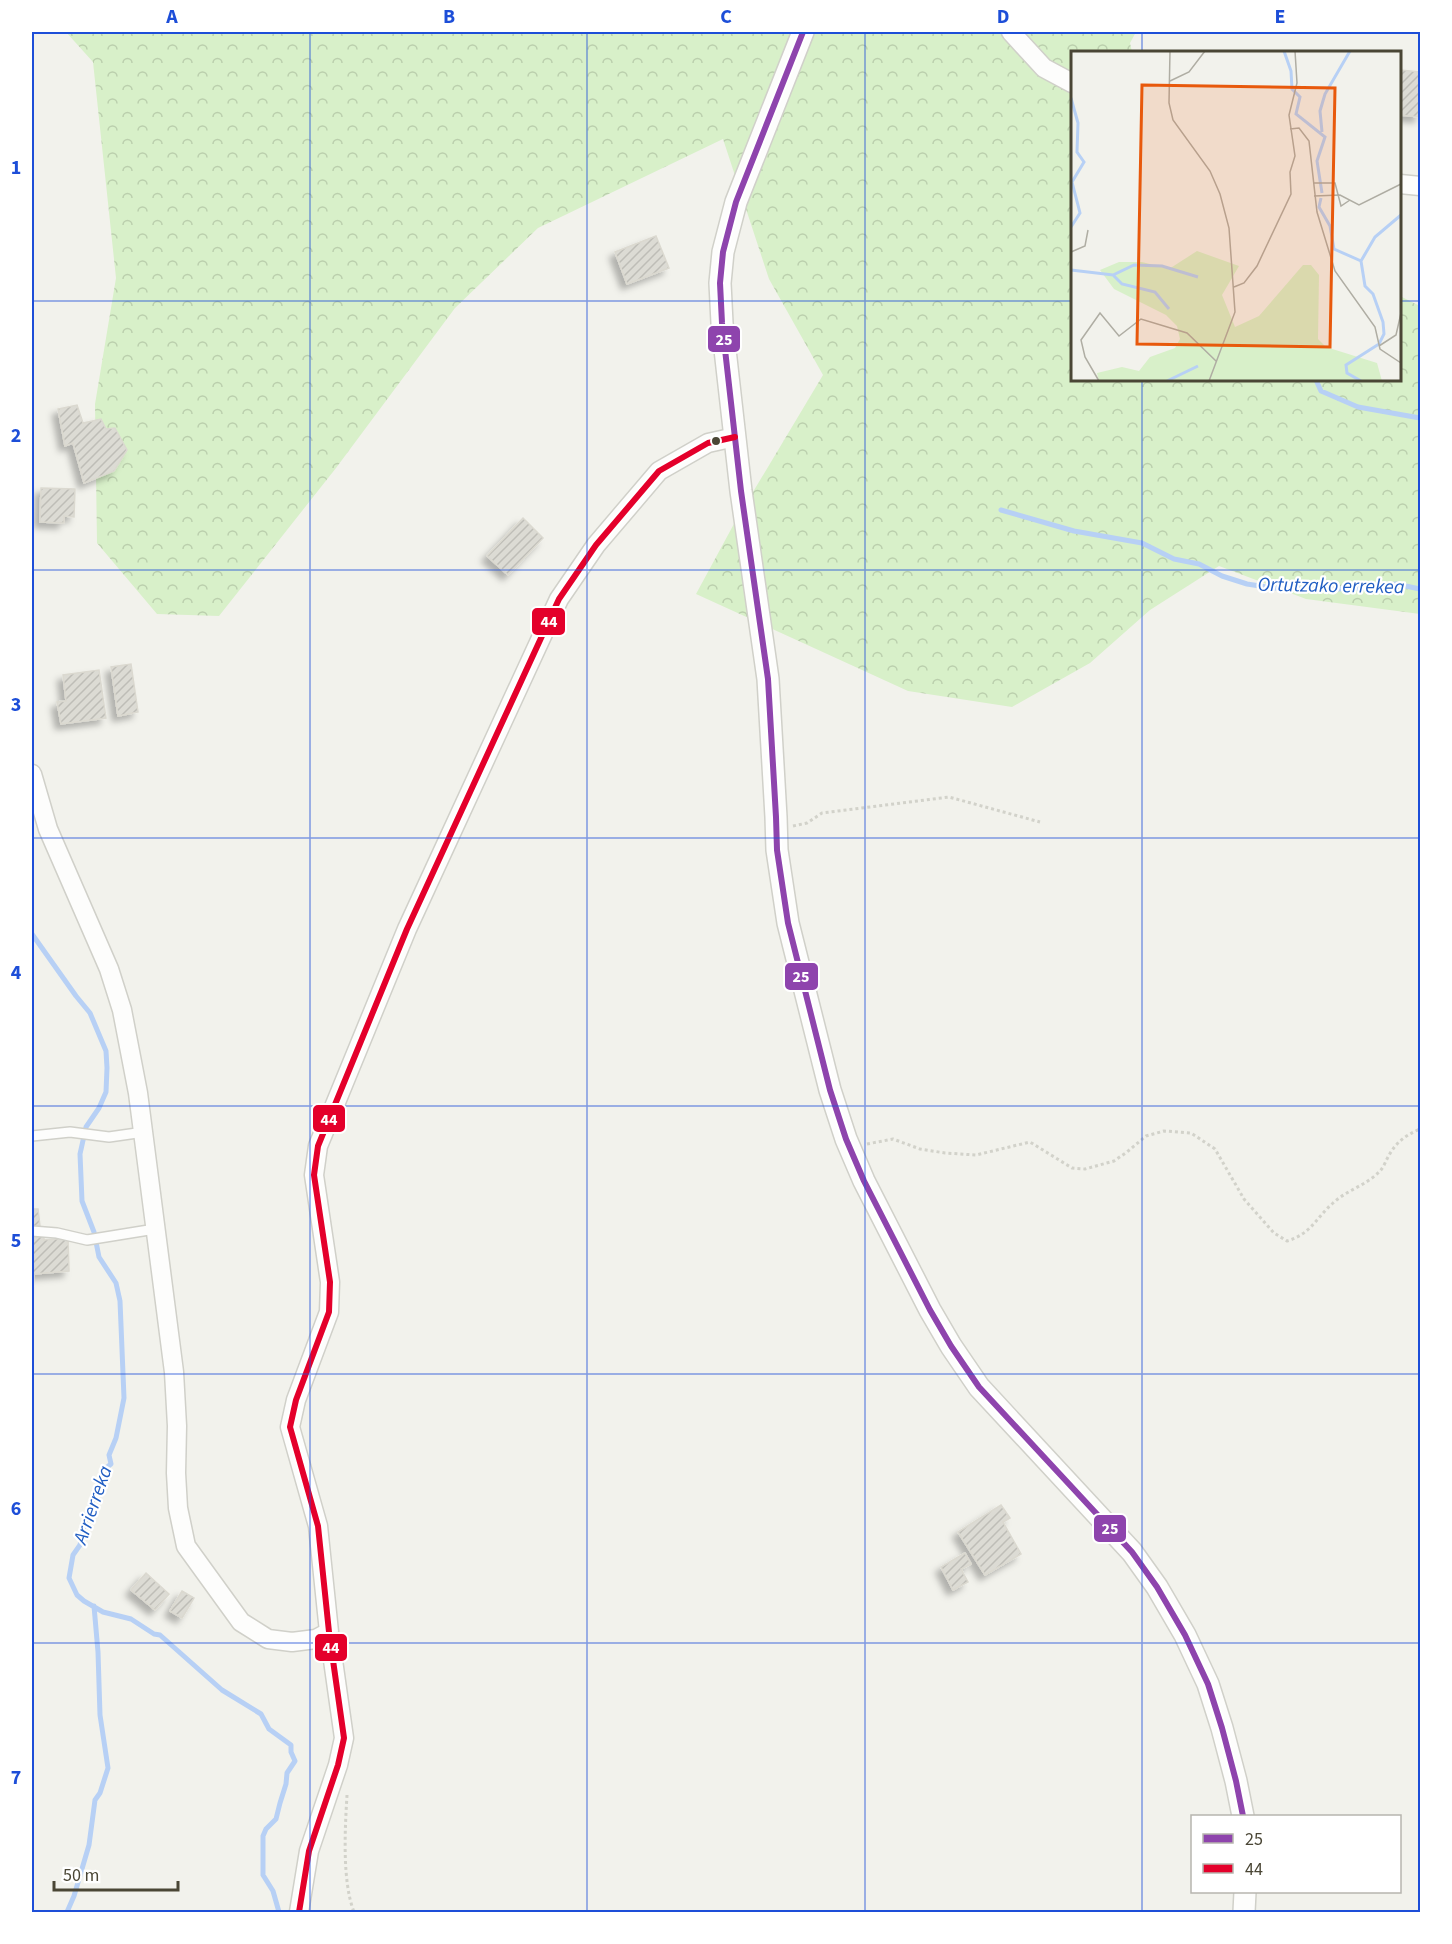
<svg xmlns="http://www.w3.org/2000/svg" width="1452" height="1944" font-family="'Source Sans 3',sans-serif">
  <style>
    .forest { fill: url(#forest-crowns) }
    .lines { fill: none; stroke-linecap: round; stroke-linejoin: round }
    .stream { stroke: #b7d0f5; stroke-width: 5 }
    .building { fill: url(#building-hatch); stroke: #dbd9d0; stroke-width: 1.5; filter: url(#shadow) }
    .service-casing { stroke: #d0d0c9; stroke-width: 12 }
    .minor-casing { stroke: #d0d0c9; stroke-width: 21 }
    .tertiary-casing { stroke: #d0d0c9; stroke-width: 24 }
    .path { stroke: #d2d2ca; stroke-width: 3; stroke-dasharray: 3 3; stroke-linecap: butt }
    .service { stroke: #fdfdfc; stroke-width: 9 }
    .minor { stroke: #fdfdfc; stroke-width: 18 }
    .tertiary { stroke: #fdfdfc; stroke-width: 21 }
    .bus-1-casing { stroke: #fff; stroke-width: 10 }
    .bus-2-casing { stroke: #fff; stroke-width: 10 }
    .bus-1 { stroke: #8e44ad; stroke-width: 6 }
    .bus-2 { stroke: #e4002b; stroke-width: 6 }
    .grid { fill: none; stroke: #1d4ed8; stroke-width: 1.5; stroke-opacity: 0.55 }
    .bus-dot { fill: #4a4635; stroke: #fff; stroke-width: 2 }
    .labels { text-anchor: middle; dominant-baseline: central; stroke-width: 4.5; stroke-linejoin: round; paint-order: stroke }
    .water-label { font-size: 20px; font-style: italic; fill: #215ec3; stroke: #fff }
    .inset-river { fill: none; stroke: #b7d0f5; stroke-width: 3 }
    .inset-road { fill: none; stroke: #afada3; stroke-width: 1.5 }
    .view { fill: #e8590c; fill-opacity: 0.15; stroke: #e8590c; stroke-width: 3 }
    .inset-edge { fill: none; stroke: #4a4635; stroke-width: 3 }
    .line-badge { stroke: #fff; stroke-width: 2 }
    .badge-label { font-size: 16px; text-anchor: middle; font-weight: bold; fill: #fff }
    .neatline { fill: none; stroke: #1d4ed8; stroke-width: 2 }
    .grid-label { font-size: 20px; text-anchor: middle; font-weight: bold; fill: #1d4ed8 }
  </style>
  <defs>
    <pattern id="forest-crowns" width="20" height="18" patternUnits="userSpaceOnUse" patternTransform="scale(1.5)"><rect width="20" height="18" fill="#d8f0c9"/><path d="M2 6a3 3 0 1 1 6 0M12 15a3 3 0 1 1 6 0" fill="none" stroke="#bbcfad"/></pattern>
    <pattern id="building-hatch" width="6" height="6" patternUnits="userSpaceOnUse" patternTransform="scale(1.5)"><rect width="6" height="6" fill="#dcdbd4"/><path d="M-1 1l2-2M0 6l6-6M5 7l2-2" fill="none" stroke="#bebdb7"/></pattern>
    <filter id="shadow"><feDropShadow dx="-5.5" dy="5.5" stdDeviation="3" flood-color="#0004"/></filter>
  </defs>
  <rect width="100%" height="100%" fill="#f2f2ec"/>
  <path class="forest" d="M66 32H1136L1130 43 1132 52H1072V380H1400V296L1420 306V614L1306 599 1219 566 1150 610 1090 663 1012 707 908 691 696 594 735 522 823 375 769 279 723 139 538 228 455 308 336 468 219 616 157 614 97 543 95 404 116 278 93 62Z"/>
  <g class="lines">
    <path class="stream" d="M1316 380 1321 391 1358 407 1420 418
      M1001 510 1074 531 1142 543 1174 559 1199 564 1222 576 1247 584 1273 588 1336 589 1365 588 1396 584 1420 589
      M32 934 76 996 90 1013 106 1051 107 1068 106 1092 99 1108 86 1127 80 1154 82 1201 94 1232 99 1257 116 1283 120 1301 124 1398 116 1438 109 1455 111 1464 106 1468 103 1485 97 1492 87 1513 80 1545 73 1555 69 1578 77 1595 84 1601 103 1612 131 1619 154 1634 160 1635 222 1690 261 1714 269 1729 291 1745V1752L295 1761 287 1773 286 1784 280 1803 276 1819 266 1829 263 1836V1875L273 1891 279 1912
      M67 1912 74 1896 89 1845 95 1800 100 1793 108 1768 100 1715 98 1652 94 1606"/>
  </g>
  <path class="building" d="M1400 70 1420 72V117L1400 115Z
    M656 236 669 268 627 284 615 252Z
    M77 405 83 423 101 419 106 429 115 428 127 450 114 471 84 483 73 443 65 446 58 409Z
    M41 488 75 489 74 517 64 516V523L40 522Z
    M523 518 543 538 508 575 487 556Z
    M131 664 138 712 118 716 111 667Z
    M99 670 106 718 61 724 57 702 66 701 63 675Z
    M32 1209H38L40 1226 32 1227Z
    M44 1233V1240L68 1238 69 1271 34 1274 33 1291 32 1292V1235Z
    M1001 1505 1010 1518 1003 1522 1021 1554 985 1575 958 1532Z
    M965 1553 971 1564 961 1569 968 1582 953 1590 941 1567Z
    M146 1573 169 1594 155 1610 131 1590Z
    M182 1591 194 1598 182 1618 170 1611Z"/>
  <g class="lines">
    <g class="service-casing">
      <path id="service" d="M32 1136 70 1132 109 1137 144 1132
        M32 1231 57 1233 87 1240 155 1229"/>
    </g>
    <g class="minor-casing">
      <path id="minor" d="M1011 32 1044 68 1072 83
        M1400 184 1420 186
        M32 774 48 829 109 969 122 1010 138 1093 174 1372 177 1426 176 1473 178 1508 186 1546 241 1622 268 1639 292 1642 316 1639 329 1632
        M299 1912 309 1851 338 1765 344 1738 329 1632 318 1526 290 1427 296 1400 329 1312 330 1282 314 1175 318 1146 407 929 559 599 596 545 659 471 708 443 735 437"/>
    </g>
    <g class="tertiary-casing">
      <path id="tertiary" d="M803 32 736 202 723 252 720 283 722 323 741 491 768 679 776 817 777 850 788 923 830 1090 846 1139 864 1181 930 1310 951 1346 979 1387 1132 1552 1157 1587 1185 1635 1208 1684 1222 1728 1236 1781 1243 1816
        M1244 1912 1245 1892"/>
    </g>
    <path class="path" d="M793 826 807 823 822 813 949 797 1040 822
      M867 1144 893 1139 920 1149 945 1153 976 1155 1030 1142 1072 1168 1085 1169 1114 1161 1127 1152 1146 1136 1164 1131 1191 1133 1215 1149 1244 1199 1274 1233 1287 1241C1311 1234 1316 1218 1333 1203 1347 1190 1367 1185 1380 1171 1383 1168 1385 1163 1387 1159 1395 1143 1404 1136 1420 1129
      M347 1795C345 1829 342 1881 354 1912"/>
    <use href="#service" class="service"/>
    <use href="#minor" class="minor"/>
    <use href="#tertiary" class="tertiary"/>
    <g class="bus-1-casing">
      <path id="bus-1" d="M803 32 736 202 723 252 720 283 722 323 741 491 768 679 776 817 777 850 788 923 830 1090 846 1139 864 1181 930 1310 951 1346 979 1387 1132 1552 1157 1587 1185 1635 1208 1684 1222 1728 1236 1781 1243 1816"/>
    </g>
    <g class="bus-2-casing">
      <path id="bus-2" d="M299 1912 309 1851 338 1765 344 1738 329 1632 318 1526 290 1427 296 1400 329 1312 330 1282 314 1175 318 1146 407 929 559 599 596 545 659 471 708 443 735 437"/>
    </g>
    <use href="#bus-1" class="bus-1"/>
    <use href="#bus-2" class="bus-2"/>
  </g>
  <path class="grid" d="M310 32V1912M587 32V1912M865 32V1912M1142 32V52M32 301H1072M1400 301H1420M1142 380V1912M32 570H1420M32 838H1420M32 1106H1420M32 1374H1420M32 1643H1420"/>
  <circle class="bus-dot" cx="716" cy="441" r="5"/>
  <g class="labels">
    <g class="water-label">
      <text transform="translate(1331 586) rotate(1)">Ortutzako errekea</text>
      <text transform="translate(93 1505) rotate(-71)">Arrierreka</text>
    </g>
  </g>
  <g transform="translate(1071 51)">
    <rect width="330" height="330" fill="#f2f2ec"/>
    <path d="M126 200 168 215 151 244 164 276 188 265 232 214H240L248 224 247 288 255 296 306 312 311 330H28L26 322 51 316 68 320 79 306 104 297 109 288 106 275 95 264 43 238 29 219 48 211H71L98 218Z" fill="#d8f0c9"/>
    <path class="inset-river" d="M213 0 220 20 221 38 229 46 225 63 254 86 246 110 251 142M0 47 7 72 6 101 13 111 1 131 9 162 0 176M251 81 249 60 254 43 279 0M250 147 248 156 259 175 263 198 290 210 294 235 302 243 312 271 313 283 308 293 275 314 276 322 290 330M290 210 304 186 330 164M0 219 42 224 63 214 91 215 127 226M42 224 51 233 84 241 98 258M96 330 127 315"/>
    <path class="inset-road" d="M99 0 98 52 102 69 139 120 149 143 158 177 164 261 138 330M99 30 118 21 134 0M219 78 228 77 238 90 246 161 264 220 304 276 309 298 330 312M242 132H264L270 155 279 149M243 145 269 144 288 154 330 133M0 201 14 195 17 179M163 236 173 232 186 215 220 143 219 121 224 105 218 64 226 32 224 0M308 295 325 284 330 262M28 330 14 306 10 289 29 262 48 285 70 268 116 282 145 310"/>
    <path class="view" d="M71 34 264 37 259 296 66 293Z"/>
    <rect width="330" height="330" class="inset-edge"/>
  </g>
  <g class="line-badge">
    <rect x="707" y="325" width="34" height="28" rx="6" fill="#8e44ad"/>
    <rect x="531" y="607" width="35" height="29" rx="6" fill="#e4002b"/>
    <rect x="784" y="962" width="35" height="29" rx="6" fill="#8e44ad"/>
    <rect x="312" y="1104" width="34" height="29" rx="6" fill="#e4002b"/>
    <rect x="1093" y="1514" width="34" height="29" rx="6" fill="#8e44ad"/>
    <rect x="314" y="1633" width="34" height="29" rx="6" fill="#e4002b"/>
  </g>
  <g class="badge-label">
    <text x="724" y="345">25</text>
    <text x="549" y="627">44</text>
    <text x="801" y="982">25</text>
    <text x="329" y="1125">44</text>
    <text x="1110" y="1534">25</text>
    <text x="331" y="1653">44</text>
  </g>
  <rect width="1452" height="1944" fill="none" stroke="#ffffff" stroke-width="66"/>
  <rect x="1191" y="1815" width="210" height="78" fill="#ffffff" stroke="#b7b5ae" stroke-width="1.5"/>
  <rect x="1203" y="1834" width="30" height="9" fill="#8e44ad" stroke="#b7b5ae" stroke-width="1.5"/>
  <text x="1245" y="1845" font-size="18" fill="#4a4635">25</text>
  <rect x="1203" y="1864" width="30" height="9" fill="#e4002b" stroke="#b7b5ae" stroke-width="1.5"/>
  <text x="1245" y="1875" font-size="18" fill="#4a4635">44</text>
  <path d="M54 1881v9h124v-9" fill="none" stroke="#4a4635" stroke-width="3"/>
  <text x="63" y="1881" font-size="18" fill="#4a4635" stroke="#ffffff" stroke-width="4.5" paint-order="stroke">50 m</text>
  <rect x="33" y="33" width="1386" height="1878" class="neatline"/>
  <g class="grid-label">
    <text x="172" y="23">A</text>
    <text x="449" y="23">B</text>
    <text x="726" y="23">C</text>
    <text x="1003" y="23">D</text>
    <text x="1280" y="23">E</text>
    <text x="16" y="174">1</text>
    <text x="16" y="442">2</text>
    <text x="16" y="711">3</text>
    <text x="16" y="979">4</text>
    <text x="16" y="1247">5</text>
    <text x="16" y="1515">6</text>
    <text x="16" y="1784">7</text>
  </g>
</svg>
